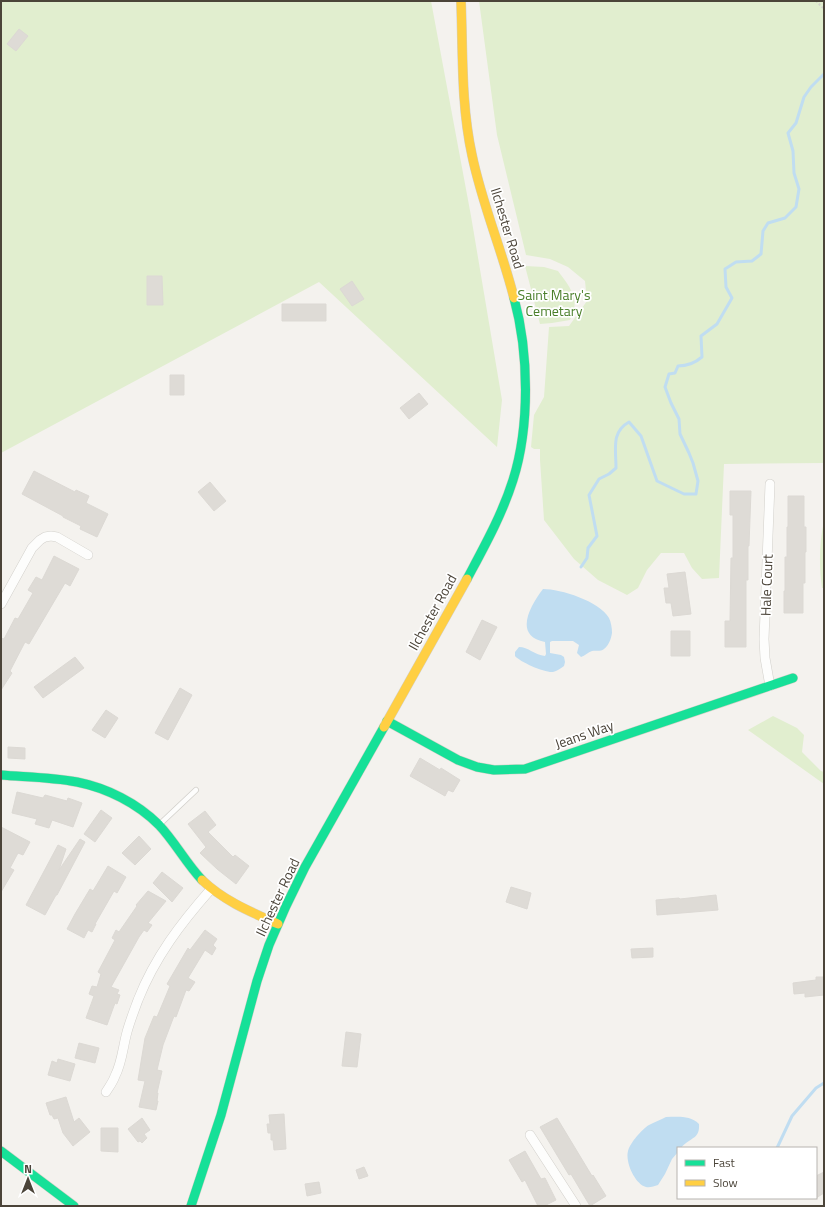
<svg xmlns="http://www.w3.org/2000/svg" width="825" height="1207" font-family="'Titillium Web',sans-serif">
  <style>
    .green { fill: #e1eecf }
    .water { fill: #c0ddf1 }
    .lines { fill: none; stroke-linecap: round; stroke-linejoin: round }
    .stream { stroke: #c0ddf1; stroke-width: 3 }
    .building { fill: #dedbd6; stroke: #dcd9d4 }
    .lane-casing { stroke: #d2d0cb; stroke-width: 6 }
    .street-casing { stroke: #d2d0cb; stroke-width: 10 }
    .fast-casing { stroke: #d3cfc5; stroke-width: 10 }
    .slow-casing { stroke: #d3cfc5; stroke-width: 10 }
    .path { stroke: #d3d2cc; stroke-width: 2; stroke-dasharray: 2 2; stroke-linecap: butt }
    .lane { stroke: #fdfdfc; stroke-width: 4.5 }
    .street { stroke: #fdfdfc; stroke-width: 9 }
    .fast { stroke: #16e098; stroke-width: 9 }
    .slow { stroke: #ffcf43; stroke-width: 9 }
    .labels { text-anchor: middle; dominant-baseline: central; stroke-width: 3.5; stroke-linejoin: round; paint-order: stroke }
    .street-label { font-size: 14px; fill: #4b4439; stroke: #fff }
    .park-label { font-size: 14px; fill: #4a7f2a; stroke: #fff }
  </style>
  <rect width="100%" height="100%" fill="#f4f2ee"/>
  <path class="green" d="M1 1H431L471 216 502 400 497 447 319 282 1 453Z
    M479 1H824V463L724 464 719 578 702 579 692 568 684 553H661L647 570 638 588 627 595 598 580 574 559 544 520 540 460V449H534L531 447 534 415 544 397 549 327 569 326 587 301 585 281 568 267 550 259 526 255 497 135Z
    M525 266 544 267 558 271C570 287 581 300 570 320L552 323 540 324Z
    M824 521V588H822C819 567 819 543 824 521Z
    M773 716 797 728 804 735 802 752 821 771 824 772V784L748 730Z"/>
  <path class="water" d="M543 589C561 589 599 601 609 618 611 622 612 628 612 633 611 639 609 645 604 649 600 652 596 650 592 651 588 652 585 656 581 657L577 653 579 645 573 641H552L550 642V653L561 655 564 657 565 662 564 666C561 668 557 671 553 672 545 673 520 662 515 656V652L519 647C528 647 535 655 545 656L546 654 545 642C513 636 530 606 543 589Z
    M666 1117C678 1117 690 1115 699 1124 700 1140 690 1137 681 1148H678V1152L672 1159 665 1174 658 1185C654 1186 650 1188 646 1187 635 1184 625 1162 628 1151 630 1143 642 1129 649 1125 654 1122 661 1120 666 1117Z"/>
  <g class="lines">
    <path class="stream" d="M581 567 587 558 588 548 597 536 589 495 599 479 609 474 616 468C616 449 611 432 629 422L641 436 657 481 684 494H696L698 481 693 463 689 453 680 434 679 419 671 403 665 387 669 374 675 373 678 366C688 366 695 363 702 357L701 336 717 324 732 298 726 287 725 269 736 262 752 261 761 254 763 231 768 223 785 218 796 207 799 189 794 173 793 151 788 133 796 123 804 97 811 87 824 74
      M777 1148 792 1116 816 1088 824 1083"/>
  </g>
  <path class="building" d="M19 29 28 36 16 51 7 44Z
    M147 276H162L163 305H147Z
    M352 281 364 299 352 306 340 289Z
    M282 304H326V321H282Z
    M170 375H184V395H170Z
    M419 393 428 404 409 419 400 408Z
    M34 471 75 492 76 490 89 496 86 503 108 514 97 537 80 529 81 526 63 517V516L22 494Z
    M210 482 226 501 214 511 198 492Z
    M730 491H751L749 546H748V580H746V647H725V621H730L731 558H733V515H730Z
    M788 496H804V527H806V552H805V583H803V613H784V591H785V557H787V527H788Z
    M54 556 79 569 70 586 65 583 29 644 25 642 10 671 12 673 1 690V638L4 639 15 618 18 619 33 593 28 590 36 577 42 580Z
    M685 572 691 614 673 616 671 603H666L664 588H669L667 574Z
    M482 620 497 627 480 660 466 652Z
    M671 631H690V656H671Z
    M75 657 84 668 43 698 34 687Z
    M180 688 192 695 168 740 155 733Z
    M106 710 118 718 105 738 92 730Z
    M8 747 25 748V759L8 758Z
    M420 758 440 770 441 768 460 780 453 792 448 790 445 796 410 776Z
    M17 792 43 798 45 795 67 801 68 798 82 803 73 827 52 820 49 828 35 824 37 819 12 813Z
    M101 810 112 818 95 842 84 834Z
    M205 811 216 825 208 832 233 857 235 855 249 866 236 884 217 869 200 853 206 847 188 824Z
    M1 827 30 842 23 855 18 853 10 868 14 870 1 892Z
    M139 836 151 849 135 865 122 853Z
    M80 839 85 842 57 895H56L45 915 26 905 58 845 66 849 59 870Z
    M108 866 126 877 117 893 114 891 95 924H96L92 932 88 930 84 938 67 929 75 914 90 889 93 891Z
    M162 872 183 888 172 902 153 883Z
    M511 887 531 893 527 909 506 902Z
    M148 891 166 901 148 923 152 925 147 932 144 930 139 937 111 987 119 990 117 994 120 995 117 1004 115 1003 107 1025 86 1018 94 996 89 994 92 986 97 987 101 974 98 972 115 940 112 938 116 930 119 932 137 906 136 905Z
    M716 895 718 910 657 915 656 900 679 898 680 899Z
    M205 930 217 939 213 945 216 948 212 955 205 950 188 978 195 982 189 991 186 990 176 1017 174 1016 163 1045 157 1070 162 1071 157 1093H158L157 1101H158L156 1110 139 1107 145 1081 138 1080 145 1038 154 1016 157 1017 170 986 167 984 188 948 190 950Z
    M653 948V957L632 958 631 949Z
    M816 977H824V995L805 997V993L794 994 793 983 816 980Z
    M346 1032 361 1034 357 1067 342 1066Z
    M79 1043 99 1048 95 1063 75 1058Z
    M58 1059 75 1064 70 1081 48 1075 52 1061 57 1063Z
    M66 1097 74 1122 79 1118 90 1132 73 1146 63 1133 58 1118 54 1119 52 1115H50L46 1103Z
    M284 1114 286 1149 274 1150 273 1140H271V1133H268L267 1124H270L269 1115Z
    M142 1118 150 1130 144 1134 147 1138 142 1143 140 1141 138 1142 128 1129Z
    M557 1118 592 1176 593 1175 606 1196 590 1206 571 1174 569 1175 540 1127Z
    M101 1128H118V1152L101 1151Z
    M525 1151 541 1179 545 1178 556 1200 544 1206H538L525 1180 522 1182 509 1160Z
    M364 1167 368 1176 359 1179 356 1170Z
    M824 1172V1193L816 1198V1176Z
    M319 1182 321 1193 307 1196 305 1184Z"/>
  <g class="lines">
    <g class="lane-casing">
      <path id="lane" d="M160 824 196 790"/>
    </g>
    <g class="street-casing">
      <path id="street" d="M1 604 32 548 40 540 45 537 51 536 57 537 88 555
        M770 686 765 658 764 639 770 484
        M106 1092C109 1087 113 1082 115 1076 122 1063 123 1046 127 1032 130 1021 134 1011 138 1000 155 957 181 923 211 889
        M530 1135 576 1206"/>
    </g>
    <g class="fast-casing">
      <path id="fast" d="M467 579C484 547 502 515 513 480 530 426 529 353 514 298
        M387 721 458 760 477 767 494 770 525 769 793 678
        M1 775C26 777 52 777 77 782 107 788 137 803 159 825 175 842 186 863 202 880
        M1 1151 74 1206
        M191 1206 221 1115 257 981 269 945 286 906 305 867 384 727"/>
    </g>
    <g class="slow-casing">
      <path id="slow" d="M461 1C463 53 461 105 472 155 482 204 502 250 514 298
        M384 727 467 579
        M202 880C224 901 251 912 278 924"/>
    </g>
    <path class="path" d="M816 1 824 9"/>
    <use href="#lane" class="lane"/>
    <use href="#street" class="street"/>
    <use href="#fast" class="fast"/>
    <use href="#slow" class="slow"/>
  </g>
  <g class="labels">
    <g class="street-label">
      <text transform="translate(508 228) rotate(73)">Ilchester Road</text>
      <text transform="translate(766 585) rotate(-88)">Hale Court</text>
      <text transform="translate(432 612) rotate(-61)">Ilchester Road</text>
      <text transform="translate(584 734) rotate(-19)">Jeans Way</text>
      <text transform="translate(277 897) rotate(-65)">Ilchester Road</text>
    </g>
    <g class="park-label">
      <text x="554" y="294">Saint Mary's<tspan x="554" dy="16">Cemetary</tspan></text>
    </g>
  </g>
  <rect width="825" height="1207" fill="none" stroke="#4b4439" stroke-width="4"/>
  <rect x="677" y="1147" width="140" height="52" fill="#ffffff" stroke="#b7b4b0"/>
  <rect x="685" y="1160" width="20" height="6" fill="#16e098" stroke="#b7b4b0"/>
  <text x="713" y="1167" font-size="12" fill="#4b4439">Fast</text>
  <rect x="685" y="1180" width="20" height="6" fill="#ffcf43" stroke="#b7b4b0"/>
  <text x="713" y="1187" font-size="12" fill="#4b4439">Slow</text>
  <g transform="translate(28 1179)" stroke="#ffffff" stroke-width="3" paint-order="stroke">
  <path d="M0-3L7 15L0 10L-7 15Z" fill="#4b4439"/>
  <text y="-6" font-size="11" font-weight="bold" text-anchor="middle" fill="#4b4439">N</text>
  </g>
</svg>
